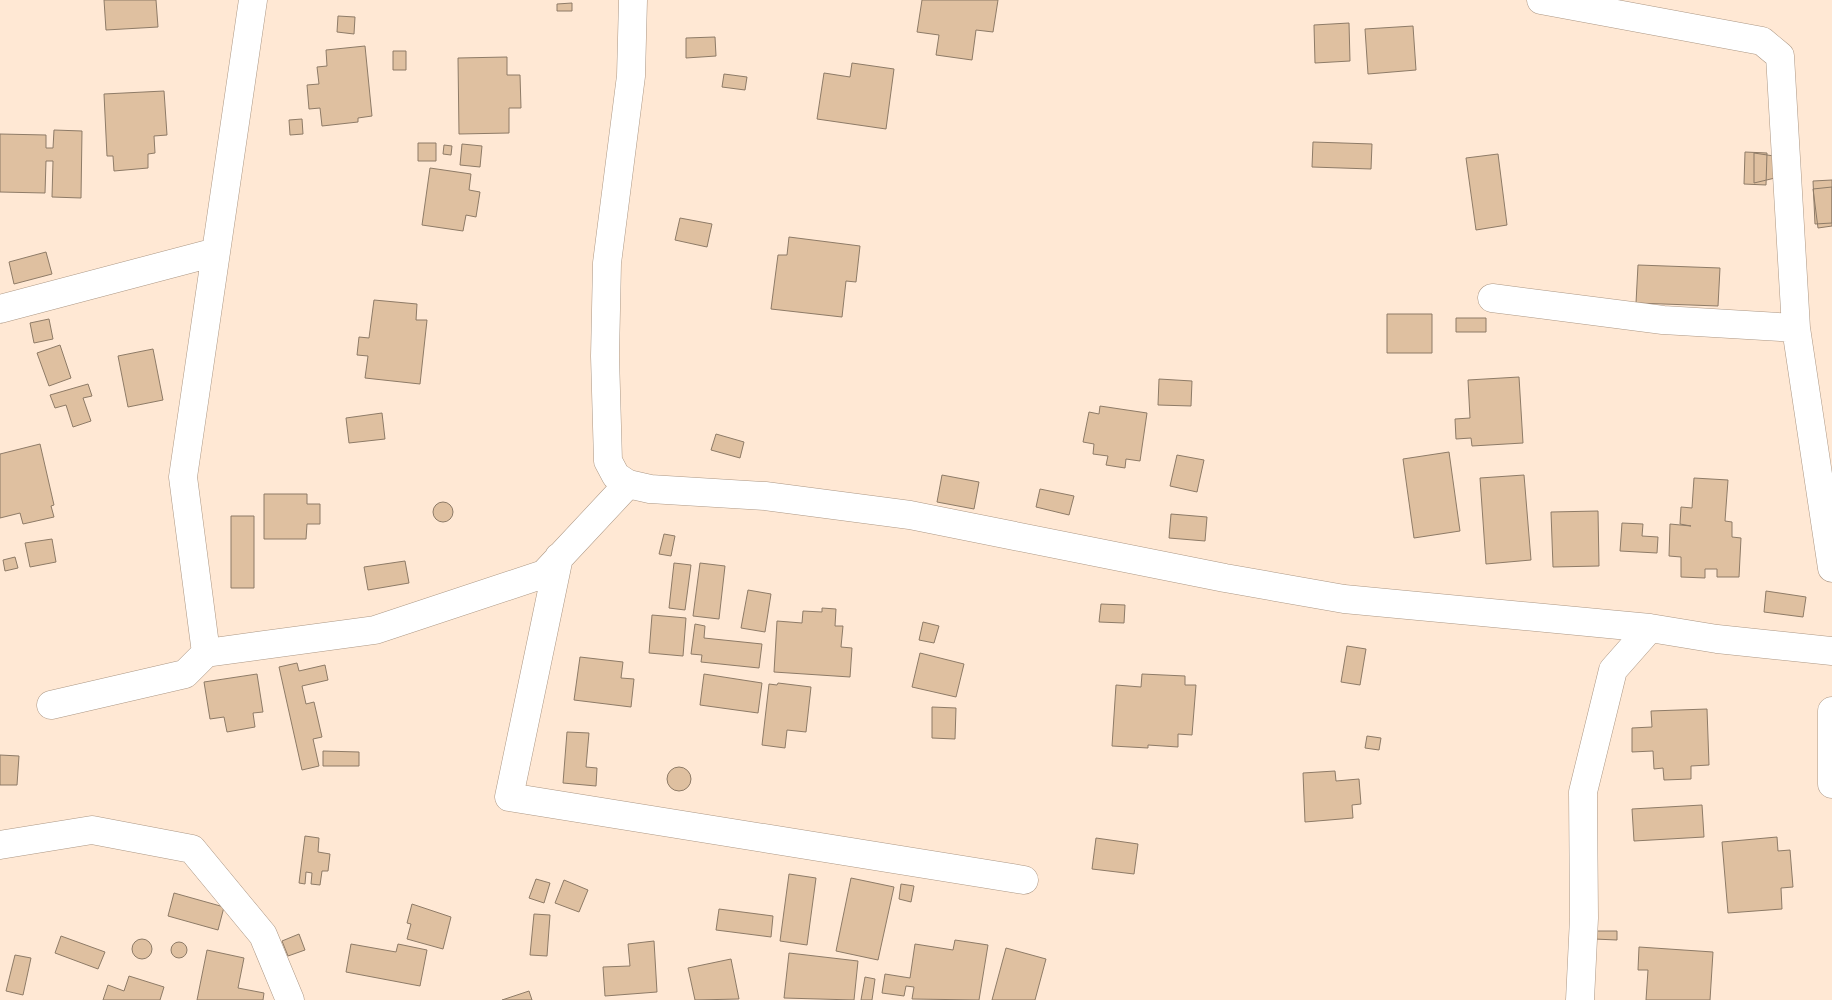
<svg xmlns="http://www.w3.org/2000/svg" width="1832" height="1000" font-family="Karla,sans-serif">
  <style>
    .building { fill: #dfc0a0; stroke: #8e7b67 }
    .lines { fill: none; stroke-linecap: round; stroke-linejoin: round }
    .street-casing { stroke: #ac9784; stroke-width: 29 }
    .street { stroke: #fff; stroke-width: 28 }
  </style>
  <rect width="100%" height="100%" fill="#ffe8d4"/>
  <path class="building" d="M104 0H156L158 27 106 30Z
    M922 0H998L993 32 976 30 972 60 936 55 939 35 917 32Z
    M572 3V11H557V4Z
    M338 16 355 17 354 34 337 32Z
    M1349 23 1350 61 1315 63 1314 25Z
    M1413 26 1416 70 1368 74 1365 29Z
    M715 37 716 56 686 58V38Z
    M365 46 372 116 358 118V122L322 126 320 108 309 109 307 85 319 84 317 67 327 66 326 50Z
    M393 51H406V70H393Z
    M507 57V75H520L521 108H509V133L459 134 458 58Z
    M852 63 894 69 886 129 817 119 824 73 850 77Z
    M724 74 747 77 745 90 722 87Z
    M164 91 167 135 154 136 155 153 148 154V168L114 171 113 156H107L104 94Z
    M302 119 303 134 290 135 289 120Z
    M54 130 82 131 81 198 52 197 53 161H46L45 193 0 192V134L46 135V148H53Z
    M1313 142 1372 144 1371 169 1312 167Z
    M418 143H436V161H418Z
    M462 144 482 146 480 167 460 165Z
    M444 145 452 146 451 155 443 154Z
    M1745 152 1767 153 1766 185 1744 184Z
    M1754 153 1774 156 1775 178 1754 183Z
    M1498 154 1507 225 1476 230 1466 158Z
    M430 168 471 174 469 190 480 192 476 217 466 215 463 231 422 225Z
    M1832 180V223L1815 224 1813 181Z
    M1832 187V226L1818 228 1813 189Z
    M680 218 712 224 707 247 675 240Z
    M789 237 860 246 856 282 846 281 842 317 771 309 778 255H787Z
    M46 252 52 274 14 284 9 262Z
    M1638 265 1720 268 1718 306 1636 303Z
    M374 300 417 304 416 320H427L420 384 365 378 368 356 357 355 359 337 369 338Z
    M1387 314H1432V353H1387Z
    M1456 318H1486V332H1456Z
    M49 319 53 339 34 343 30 323Z
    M60 345 71 378 49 386 37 353Z
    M153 349 163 400 128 407 118 356Z
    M1519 377 1523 443 1472 446 1471 438 1456 439 1455 419 1470 418 1468 380Z
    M1159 379 1192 381 1191 406 1158 405Z
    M88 384 92 396 83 398 91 421 73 427 66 405 55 408 50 395Z
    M1100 406 1147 413 1140 461 1126 459 1125 468 1106 465 1108 456 1093 454 1094 444 1083 442 1089 412 1099 414Z
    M382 413 385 439 349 443 346 418Z
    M716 434 744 442 740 458 711 450Z
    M40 444 54 505 51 506 54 517 23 524 20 513 0 518V454Z
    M1449 452 1460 531 1414 538 1403 459Z
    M1177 455 1204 460 1197 492 1170 486Z
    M942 475 979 482 974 509 937 502Z
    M1524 475 1531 560 1486 564 1480 478Z
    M1694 478 1728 480 1725 521 1732 522V537L1741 538 1739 577H1717V569H1705V578L1681 577V557L1669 556 1670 524 1691 526 1680 524 1681 507 1692 508Z
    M1040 489 1074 496 1069 515 1036 507Z
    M264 494H307V504H320V524H307L306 539H264Z
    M433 512a10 10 0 1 1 20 0a10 10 0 1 1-20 0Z
    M1598 511 1599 566 1553 567 1551 512Z
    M1171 514 1207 517 1205 541 1169 538Z
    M231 516H254V588H231Z
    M1622 523 1643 524 1642 536 1658 537 1657 553 1620 551Z
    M664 534 675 536 671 556 659 554Z
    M52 539 56 562 30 567 25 543Z
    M15 557 18 568 5 571 3 560Z
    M405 561 409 583 368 590 364 567Z
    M674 563 691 565 685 610 669 608Z
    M700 563 725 566 719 619 693 616Z
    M748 590 771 594 765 632 741 628Z
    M1766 591 1806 597 1803 617 1764 612Z
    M1101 604 1125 605 1124 623 1099 622Z
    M822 608 836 609 835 626H843L841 647 852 648 850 677 774 672 777 621 802 623 803 611 822 612Z
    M652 615 686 618 683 656 649 653Z
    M923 622 939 626 934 643 919 640Z
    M695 624 705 626 704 638 762 644 759 668 701 662 702 655 691 654Z
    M1347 646 1366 649 1360 685 1341 682Z
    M920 653 964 664 956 697 912 687Z
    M580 657 623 662 621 678 634 679 631 707 574 700Z
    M297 663 299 671 325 665 328 680 302 686 306 704 314 702 322 737 313 739 319 766 302 770 279 667Z
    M257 674 263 712 253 713 255 727 227 732 224 717 210 719 204 682Z
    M704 674 762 683 758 713 700 705Z
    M1142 674 1185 676V685H1196L1192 735 1178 734V747L1148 745V748L1112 746 1116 685 1141 687Z
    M778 683 811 687 806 732 787 730 785 748 762 745 769 684 777 685Z
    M932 707 956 708 955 739 932 738Z
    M1707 709 1709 765 1691 766V779L1664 780 1663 768 1654 769 1653 751 1632 752V728L1652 727 1651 711Z
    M567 732 589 733 586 767 597 768 596 786 563 783Z
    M1367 736 1381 738 1379 750 1365 748Z
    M323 751 359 752V766H323Z
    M0 755 19 756 17 785H0Z
    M667 779a12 12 0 1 1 24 0a12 12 0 1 1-24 0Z
    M1335 771 1336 781 1359 779 1361 804 1352 805 1353 818 1305 822 1303 773Z
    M1702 805 1704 837 1634 841 1632 809Z
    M305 836 319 838 318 852 330 854 328 871H322L320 885 311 884 312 873 306 872 305 884 299 883Z
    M1777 837 1778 851 1790 850 1793 887 1781 888 1782 909 1728 913 1722 842Z
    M1096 838 1138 844 1134 874 1092 869Z
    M789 874 816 878 807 945 780 941Z
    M851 878 894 887 878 960 836 951Z
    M536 879 550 883 544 903 529 898Z
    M564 880 588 890 579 912 555 903Z
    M901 884 914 886 911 902 899 899Z
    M174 893 224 907 218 930 168 916Z
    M412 904 451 917 443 949 407 939 411 924 407 923Z
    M719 909 773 916 771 937 716 930Z
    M534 914 550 915 547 956 530 955Z
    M1595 931H1617V940L1594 939Z
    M299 934 305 950 288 956 282 941Z
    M61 936 105 952 98 969 55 953Z
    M132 949a10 10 0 1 1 20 0a10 10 0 1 1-20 0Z
    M955 940 988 945 979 1000 912 999 914 987 906 986 904 996 882 993 885 974 910 978 915 944 953 950Z
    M654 941 657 992 605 996 603 967 630 966 628 944Z
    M171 950a8 8 0 1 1 16 0a8 8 0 1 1-16 0Z
    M351 944 396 952 398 944 427 950 420 986 346 972Z
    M1639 947 1713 952 1710 1000H1646L1648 970H1638Z
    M1006 948 1046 959 1035 1000H992Z
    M207 950 244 958 238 988 264 993 263 1000H197Z
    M789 953 858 961 854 1000 784 998Z
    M15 955 31 958 23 995 6 991Z
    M731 959 739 999 695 1000 688 968Z
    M129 976 164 987 160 1000H103L108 985 124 991Z
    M865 977 875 979 872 1000H861Z
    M529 991 532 1000H502Z"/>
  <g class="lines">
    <g class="street-casing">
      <path id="street" d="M253 0 183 477 206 653 375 630 544 574 628 484
        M633 0 631 76 607 263 605 356 608 461 616 476 628 484 650 489 765 496 910 515 1225 578 1344 599 1650 628 1717 639 1832 651
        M1541 0 1762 41 1780 56 1796 328
        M1492 298 1663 320 1796 328 1832 568
        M0 309 216 252
        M559 557 509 797 1024 880
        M51 705 185 674 206 653
        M1832 711V784
        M0 845 92 830 192 849 263 935 290 1000
        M1580 1000 1584 918 1583 792 1613 670 1650 628"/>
    </g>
    <use href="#street" class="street"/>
  </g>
</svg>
